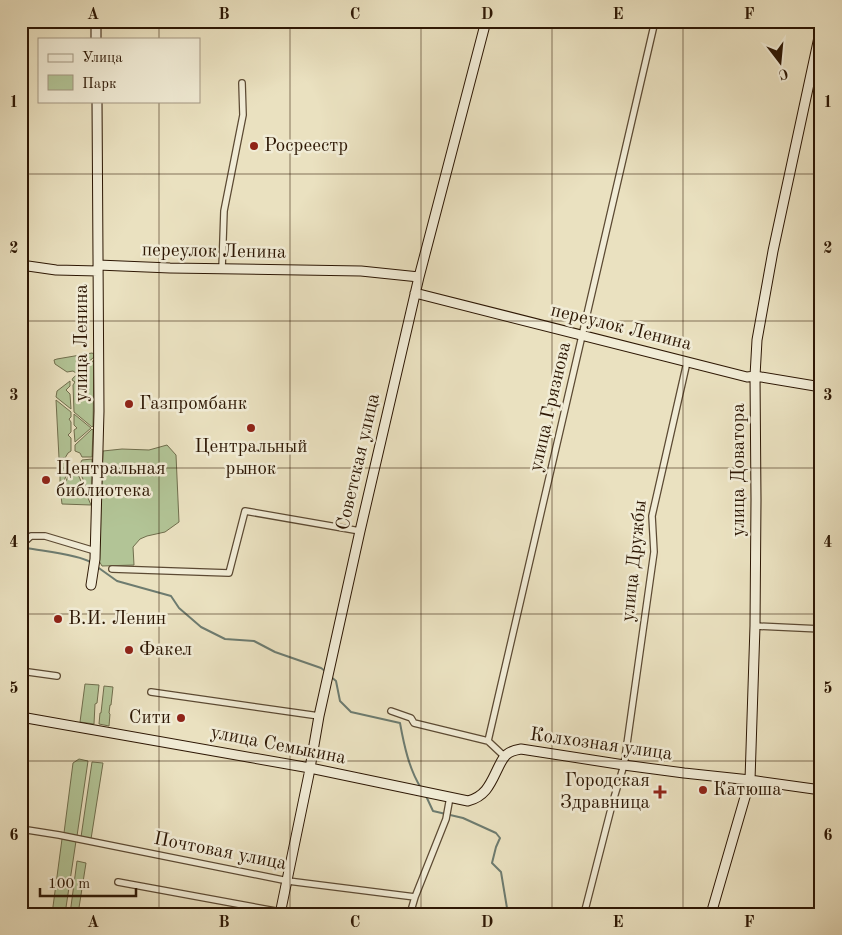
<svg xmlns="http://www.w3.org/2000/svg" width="842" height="935" font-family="'Old Standard TT',serif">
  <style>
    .green { fill: #b2c496; stroke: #706e4d }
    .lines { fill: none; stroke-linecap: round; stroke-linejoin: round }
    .stream { stroke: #6d7b6f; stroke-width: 2 }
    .street-casing { stroke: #5c4a33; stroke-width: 8 }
    .secondary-casing { stroke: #2d1704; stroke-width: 11 }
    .street { stroke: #f1ecd6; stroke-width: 5.5 }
    .secondary { stroke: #f1ecd6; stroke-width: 9 }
    .grid { fill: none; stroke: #2d1704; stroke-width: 1; stroke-opacity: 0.55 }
    .poi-dot { fill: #8f2418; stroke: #f1ecd6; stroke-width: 2 }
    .labels { text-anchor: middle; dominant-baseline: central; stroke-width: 5; stroke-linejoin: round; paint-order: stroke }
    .poi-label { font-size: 19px; fill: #2d1704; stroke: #f1ecd6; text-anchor: start }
    .street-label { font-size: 19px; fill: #2d1704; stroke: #f1ecd6 }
    .neatline { fill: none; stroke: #2d1704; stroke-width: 2 }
    .grid-label { font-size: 16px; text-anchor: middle; font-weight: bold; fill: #2d1704 }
  </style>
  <rect width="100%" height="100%" fill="#eae1c0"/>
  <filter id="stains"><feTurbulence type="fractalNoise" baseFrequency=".004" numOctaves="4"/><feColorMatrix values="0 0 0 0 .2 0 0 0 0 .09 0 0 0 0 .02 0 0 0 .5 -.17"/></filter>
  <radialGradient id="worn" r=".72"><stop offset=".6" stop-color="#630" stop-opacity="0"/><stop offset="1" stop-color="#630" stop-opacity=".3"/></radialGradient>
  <path class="green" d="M92 353 94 354V357L76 373 73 371 67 372 55 364 54 360 57 359Z
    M94 360 93 426 92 427 74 412 73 385 75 382 72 380 73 378Z
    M70 381V386L66 390 70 394 71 409 56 397 57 391Z
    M56 400 71 412V417L69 419 71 422V432L68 435 71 438V451L68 453 65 458H59Z
    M74 414 91 428 75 442 74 430 77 428 74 425Z
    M92 429 93 430 92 457H82L80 453 75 451V445Z
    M167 445 176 455 179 522 165 532 147 536 140 539 133 547 134 565 102 566 98 559 103 451 122 449 149 450Z
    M92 459V499L77 466 80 464 82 460Z
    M60 461H65L70 466 60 491Z
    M71 467H75L91 505 62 504 61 496Z
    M85 684 99 685 97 703 95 704 94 724 80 722Z
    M104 686 113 687 111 705H110L109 713 110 714 109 726 99 724 100 713H101Z
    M79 759 88 761 77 836 64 833 73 763Z
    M92 762 103 763 91 839 81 837Z
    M62 839 76 841 65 914H52Z
    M77 861 86 863 78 914H70Z"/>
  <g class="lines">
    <path class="stream" d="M23 545 27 548C42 551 80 555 90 562
      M96 566 117 581 171 596 179 608 201 627 225 639 254 641 275 652 321 668 325 671
      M330 676 336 681 340 701 351 712 400 723C404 745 409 769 421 788
      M426 796 433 811 463 818 496 833 500 838 496 847 492 863 501 872 508 914"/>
    <g class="street-casing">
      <path id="street" d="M222 269 224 211 243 115 242 83
        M21 545 31 536H45L95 551
        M112 569 229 573 245 511 360 531
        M755 626 821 629
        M21 671 57 676
        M151 692 319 716
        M391 711 411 718 414 723 488 741 504 756
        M488 741 655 21
        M21 829 59 835 288 881 415 897
        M118 882 281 912
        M410 914 415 897 446 819 450 797
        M584 914 613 801 624 765 654 552 652 516 687 362"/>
    </g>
    <g class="secondary-casing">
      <path id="secondary" d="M96 21V39
        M21 265 56 270 98 271
        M98 265 170 268 361 271 419 277
        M415 293 747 377 755 376 821 387
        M91 585 95 559 99 411 97 101
        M21 717 310 768 468 801C487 796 491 782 499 766 501 762 503 758 506 755 510 751 515 750 521 749L624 765 684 773 750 780 821 790
        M280 914 309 774 319 716 360 531 419 277 486 21
        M711 914 750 780 755 626 756 500 755 376 757 340 773 251 821 28"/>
    </g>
    <use href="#street" class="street"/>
    <use href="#secondary" class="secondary"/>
  </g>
  <path class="grid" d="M159 21V39M290 21V914M421 21V914M552 21V914M683 21V914M159 101V914M21 174H821M21 321H821M21 468H821M21 614H821M21 761H821"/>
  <g class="poi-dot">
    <circle cx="254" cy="146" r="5"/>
    <circle cx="129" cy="404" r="5"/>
    <circle cx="251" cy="428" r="5"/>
    <circle cx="46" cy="480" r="5"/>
    <circle cx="58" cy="619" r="5"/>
    <circle cx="129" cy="650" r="5"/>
    <circle cx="181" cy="718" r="5"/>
    <circle cx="703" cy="790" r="5"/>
    <path d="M657.5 784.5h5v5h5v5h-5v5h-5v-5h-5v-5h5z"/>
  </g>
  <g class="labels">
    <g class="poi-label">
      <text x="264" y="146">Росреестр</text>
      <text x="139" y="404">Газпромбанк</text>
      <text x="251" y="447" text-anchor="middle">Центральный<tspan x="251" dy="22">рынок</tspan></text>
      <text x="56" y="469">Центральная<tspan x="56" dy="22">библиотека</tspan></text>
      <text x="68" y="619">В.И. Ленин</text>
      <text x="139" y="650">Факел</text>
      <text x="171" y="718" text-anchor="end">Сити</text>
      <text x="650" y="781" text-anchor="end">Городская<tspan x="650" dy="22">Здравница</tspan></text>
      <text x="713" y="790">Катюша</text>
    </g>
    <g class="street-label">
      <text transform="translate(214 252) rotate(1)">переулок Ленина</text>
      <text transform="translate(621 328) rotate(14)">переулок Ленина</text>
      <text transform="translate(82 343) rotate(-90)">улица Ленина</text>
      <text transform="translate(551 407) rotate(-77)">улица Грязнова</text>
      <text transform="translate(359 462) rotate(-77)">Советская улица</text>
      <text transform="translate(739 470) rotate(-90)">улица Доватора</text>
      <text transform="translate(635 561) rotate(-84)">улица Дружбы</text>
      <text transform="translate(601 745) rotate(8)">Колхозная улица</text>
      <text transform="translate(278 746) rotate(11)">улица Семыкина</text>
      <text transform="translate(220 852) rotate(11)">Почтовая улица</text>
    </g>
  </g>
  <rect width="842" height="935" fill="none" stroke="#eae1c0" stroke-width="55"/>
  <rect x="38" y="38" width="162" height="65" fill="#f1ecd6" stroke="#a39782"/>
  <rect x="48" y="54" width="25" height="8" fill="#f1ecd6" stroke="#a39782"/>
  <text x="82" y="62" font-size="15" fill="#2d1704">Улица</text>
  <rect x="48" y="75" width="25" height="15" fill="#b2c496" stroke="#a39782"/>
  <text x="82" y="88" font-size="15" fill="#2d1704">Парк</text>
  <g transform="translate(780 62) rotate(164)" stroke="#f1ecd6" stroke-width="4" paint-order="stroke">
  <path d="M0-4L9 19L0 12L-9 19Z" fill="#2d1704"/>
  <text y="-8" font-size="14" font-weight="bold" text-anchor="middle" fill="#2d1704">С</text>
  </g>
  <path d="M40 888v8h96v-8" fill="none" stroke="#2d1704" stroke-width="2.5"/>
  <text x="48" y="888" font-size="15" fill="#2d1704" stroke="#f1ecd6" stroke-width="4" paint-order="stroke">100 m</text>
  <rect x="28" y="28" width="786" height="880" class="neatline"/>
  <g class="grid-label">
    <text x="93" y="19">A</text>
    <text x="224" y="19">B</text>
    <text x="355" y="19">C</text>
    <text x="487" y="19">D</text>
    <text x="618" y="19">E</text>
    <text x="749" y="19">F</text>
    <text x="14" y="107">1</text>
    <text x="828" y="107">1</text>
    <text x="14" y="253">2</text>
    <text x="828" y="253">2</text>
    <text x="14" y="400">3</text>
    <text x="828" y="400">3</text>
    <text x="14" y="547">4</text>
    <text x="828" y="547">4</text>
    <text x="14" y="693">5</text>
    <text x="828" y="693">5</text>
    <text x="14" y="840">6</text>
    <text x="828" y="840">6</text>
    <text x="93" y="927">A</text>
    <text x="224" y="927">B</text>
    <text x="355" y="927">C</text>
    <text x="487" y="927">D</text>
    <text x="618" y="927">E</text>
    <text x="749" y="927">F</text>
  </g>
  <rect width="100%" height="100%" filter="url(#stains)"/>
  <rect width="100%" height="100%" fill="url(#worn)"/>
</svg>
